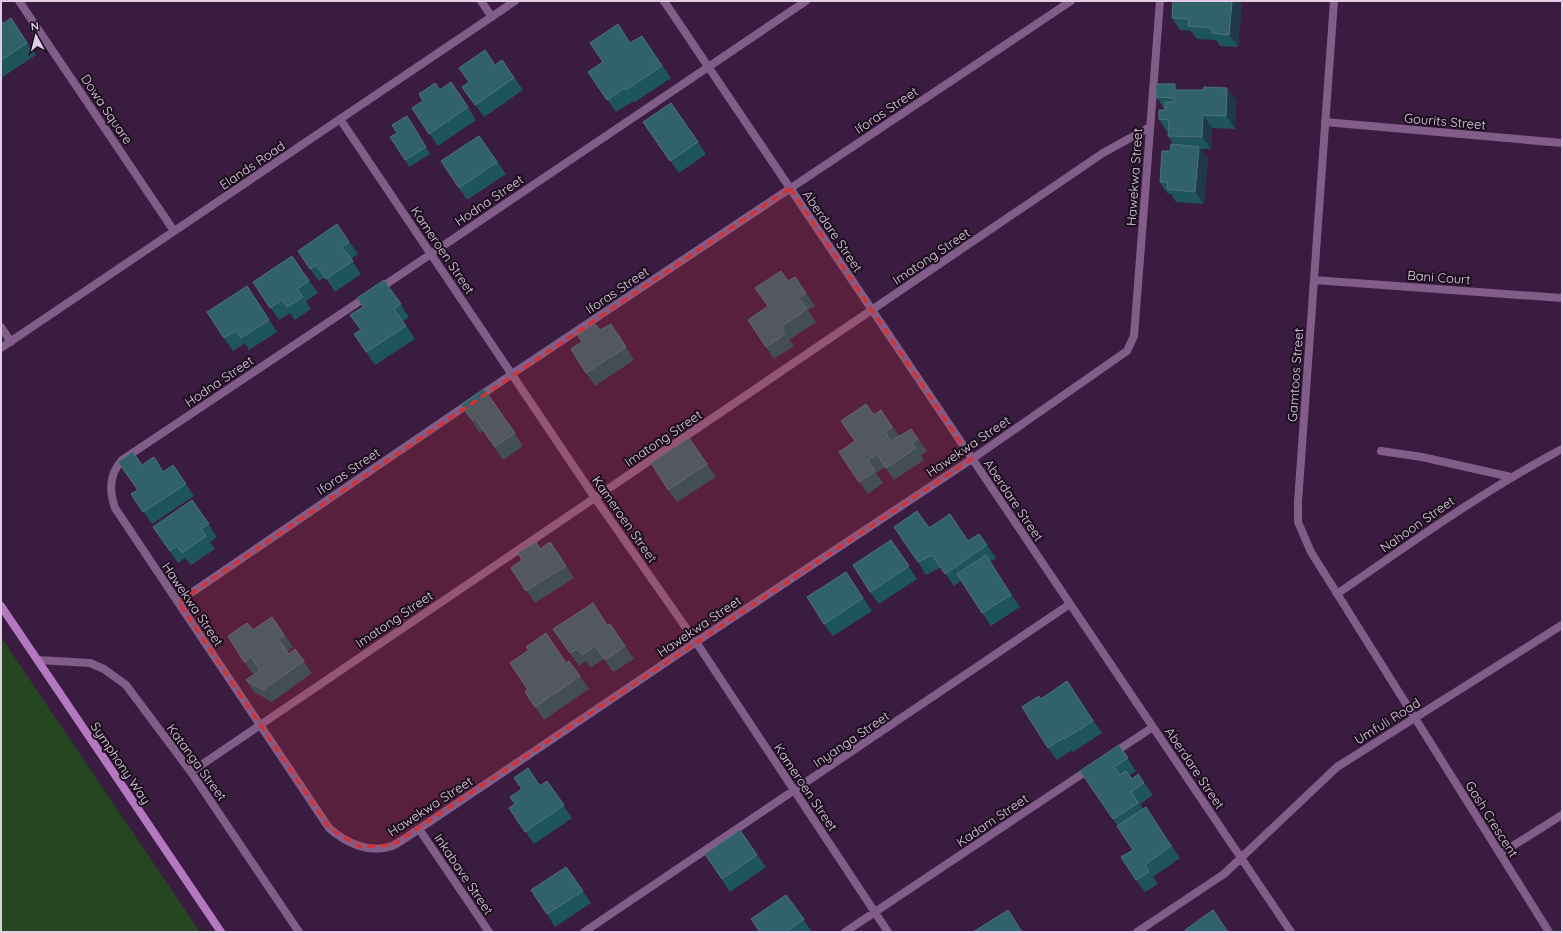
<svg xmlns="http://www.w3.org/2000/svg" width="1563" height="933" font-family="Quicksand,sans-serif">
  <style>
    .green { fill: #264621 }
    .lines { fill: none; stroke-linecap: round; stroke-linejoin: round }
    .minor { stroke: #825d89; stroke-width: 8 }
    .tertiary { stroke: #825d89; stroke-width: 8 }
    .secondary { stroke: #b478c0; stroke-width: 8 }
    .wall { fill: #1d555a }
    .shaded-wall { fill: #20394a }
    .building { fill: #326269; stroke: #4d737d }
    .marked { fill: #d73031; fill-opacity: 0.2; stroke: #d73031; stroke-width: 3; stroke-dasharray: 8 5; stroke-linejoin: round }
    .labels { text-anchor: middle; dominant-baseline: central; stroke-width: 4; stroke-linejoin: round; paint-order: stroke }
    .street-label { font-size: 13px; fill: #e1cee5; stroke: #1a0d1c }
  </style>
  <rect width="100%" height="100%" fill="#3a1c40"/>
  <path class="green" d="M1 637 200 932H1Z"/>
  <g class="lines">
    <path class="minor" d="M19 1 174 231
      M481 1 492 17
      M664 1 1291 932
      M1334 1 1298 502V522L1311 552 1549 932
      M340 119 595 498 696 642 888 932
      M1325 122 1562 143
      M1314 280 1562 298
      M379 289 806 1
      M369 295 122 460C109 475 109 490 115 508L329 828C346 843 369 854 392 846 401 842 411 834 419 829L696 642 972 459 1127 351 1134 336 1160 1
      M1 327 11 342
      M1381 451 1422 457 1511 477
      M1337 594C1411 543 1483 491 1562 449
      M178 602 512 374 1071 1
      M38 660 90 663 104 669 126 685 191 772 299 932
      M1112 754 1153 727
      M191 772 1103 153 1150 127
      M419 829 489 932
      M1500 854 1562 815
      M584 932 1070 604
      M845 932 1091 768
      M1137 932 1224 874 1337 767 1562 625"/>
    <path class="tertiary" d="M1 348 515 1"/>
    <path class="secondary" d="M1 606 221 932"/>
  </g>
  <path class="wall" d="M1173 1H1242L1238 47 1220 46 1216 40 1197 39 1191 31 1180 30 1172 18Z
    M11 18 36 55 1 78V20L4 23Z
    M642 36 671 78 635 102 634 101 616 112 588 72Z
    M502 60 523 90 484 117 462 87Z
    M1175 84 1179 90 1236 100 1235 129 1212 128 1211 149H1200L1208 159 1204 204 1176 202 1171 194H1168L1160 182 1170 151 1174 145 1168 136V132H1167L1159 119 1165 110 1156 97Z
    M440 90 460 94 476 120 438 146 412 108Z
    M671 103 706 154 679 173 643 122Z
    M411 123 430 154 409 167 405 160 397 133Z
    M488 148 506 174 467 200 459 188Z
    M337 224 358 254 351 259 361 274 335 292 325 277 319 281 310 269Z
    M292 256 318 293 306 301 311 309 295 320 290 313 279 320 253 282Z
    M795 277 815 306 808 310 816 322 789 340 794 346 774 359 766 347 768 306 788 281Z
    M384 280 409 317 403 321 415 339 375 365 354 334 361 330 363 307Z
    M256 299 277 332 249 350 245 343 233 351 224 338Z
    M600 330 619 336 634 360 595 386 586 373Z
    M484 389 523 446 503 460 483 431 480 433 461 405Z
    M881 410 899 436 911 429 927 451 921 455 924 460 894 480 885 467 876 473 883 483 868 494 839 452 855 441 874 415Z
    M698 450 716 477 677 502 668 490Z
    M118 462 142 465 164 472 173 465 194 496 152 524 131 494 138 490Z
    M192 500 217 537 210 542 215 549 191 565 185 558 178 563 153 527Z
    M929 528 969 540 979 534 996 558 990 562 1020 607 991 626 961 581 954 586 941 567 926 575 918 562Z
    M891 540 917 579 879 604 870 592Z
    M536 542 540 548 559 554 574 578 535 603 511 568 522 560Z
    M846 572 872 611 833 636 824 624Z
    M272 617 293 647 287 651 289 654 295 649 312 673 272 702 254 692 246 680 260 670 253 674 244 662 253 630Z
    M610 624 634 659 613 672 604 659 590 668 586 661 579 666 553 629 608 625Z
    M569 661 589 689 544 720 525 692Z
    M1067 681 1102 733 1073 752 1072 750 1057 760 1048 748 1041 699Z
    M1119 745 1136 771 1130 775 1132 779 1138 774 1153 795 1140 804 1143 809 1154 820 1180 858 1153 877 1158 884 1145 892 1136 880 1133 850 1118 826 1080 771Z
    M547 781 572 818 534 844 509 808 515 804 522 789 541 786Z
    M740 830 766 867 730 892 705 854Z
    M566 867 591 903 555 927 547 914Z
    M786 895 812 932H760Z"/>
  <path class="shaded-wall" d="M1232 1H1242L1238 47 1229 35Z
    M11 18 20 31 36 55 27 43Z
    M1175 84 1184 97 1175 90Z
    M1227 88 1236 100 1235 129 1226 116Z
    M1203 115 1212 128 1211 149 1202 137Z
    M407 116 411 123 430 154 426 147Z
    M1199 147 1208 159 1204 204 1195 192Z
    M247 286 256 299 277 332 269 320Z
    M689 438 698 450 716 477Z
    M550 542 559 554 574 578Z
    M986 555 994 568 1020 607 1011 595Z
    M1067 681 1076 694 1102 733 1093 721Z"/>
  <path class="building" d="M1173 1H1232L1229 35 1212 33V28L1188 26 1189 19 1172 18Z
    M11 18 27 43 1 60V20L3 24Z
    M618 24 630 43 642 36 662 66 626 90 625 88 607 100 588 72 603 62 590 43Z
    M485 50 495 65 502 60 514 78 475 105 462 87 469 82 459 68Z
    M451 82 468 107 429 134 412 108 423 101 419 94 435 83 440 90Z
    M1156 84H1175V90H1204V87L1227 88 1226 116 1203 115 1202 137 1168 136 1169 120 1159 119V110H1165V102H1174V98L1156 97Z
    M671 103 698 142 670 161 643 122Z
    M407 116 426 147 405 160 390 137 397 133 392 125Z
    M479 136 497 162 459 188 441 161Z
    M1171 144 1199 147 1195 192 1167 189 1168 182H1160L1162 151H1170Z
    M337 224 349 242 342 247 353 261 326 279 316 265 310 269 298 251Z
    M292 256 309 281 297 289 303 297 287 307 282 300 270 308 253 282Z
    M781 271 788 281 795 277 806 293 799 298 807 309 781 327 785 334 766 347 748 320 768 306 755 288Z
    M384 280 401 304 394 309 406 326 366 352 354 334 361 330 350 315 363 307 357 298Z
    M247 286 269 320 241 338 236 331 224 338 207 312Z
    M595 324 600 330 611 324 626 347 586 373 571 349 582 342 578 335Z
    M484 389 515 433 495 447 475 418 472 420 461 405Z
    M866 404 874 415 881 410 892 427 885 432 891 441 911 429 918 439 912 443 916 448 886 468 877 454 868 460 875 471 859 482 839 452 855 441 841 421Z
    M689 438 707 464 668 490 651 463Z
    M133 452 142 465 154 457 163 472 173 465 186 484 143 512 131 494 138 490 118 462Z
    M192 500 209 524 201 529 206 536 182 553 177 546 170 551 153 527Z
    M917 511 929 528 950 514 968 541 979 534 987 545 945 574 932 555 918 562 894 527Z
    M891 540 909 566 870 592 853 565Z
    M536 542 540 549 550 542 566 566 526 591 511 568 522 560 518 553Z
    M986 555 1011 595 982 613 957 574Z
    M846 572 863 598 824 624 807 597Z
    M593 603 607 625 610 624 625 646 605 660 595 646 582 655 577 649 570 653 553 629Z
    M272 617 284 635 278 639 289 654 295 649 304 661 263 690 246 680 260 670 251 657 244 662 228 636 247 623 253 630Z
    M546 633 566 663 569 661 580 676 535 707 525 692 528 690 510 663 529 650 526 647Z
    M1067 681 1093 721 1064 739 1063 738 1048 748 1022 707 1039 696 1041 699Z
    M1119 745 1128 758 1114 767 1120 775 1126 771 1132 779 1138 774 1144 783 1131 792 1138 803 1113 819 1080 771Z
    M528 768 540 786 547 781 564 805 525 832 509 808 515 804 510 797 522 789 514 778Z
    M1146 807 1171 846 1145 865 1149 872 1136 880 1121 857 1133 850 1117 826Z
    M740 830 757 855 722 879 705 854Z
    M566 867 583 891 547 914 531 890Z
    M786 895 804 919 786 932H760L751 919Z
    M1008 910 1022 932H973Z
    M1213 910 1228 932H1186L1185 930Z"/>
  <path class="marked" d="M790 188 972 459 393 845 360 847 329 828 178 602Z"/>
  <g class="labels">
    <g class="street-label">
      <text transform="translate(107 109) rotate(56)">Dowa Square</text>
      <text transform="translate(886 110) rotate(-34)">Iforas Street</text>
      <text transform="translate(1445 121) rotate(5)">Gourits Street</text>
      <text transform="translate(252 165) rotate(-34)">Elands Road</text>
      <text transform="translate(1134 177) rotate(-86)">Hawekwa Street</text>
      <text transform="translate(489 200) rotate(-34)">Hodna Street</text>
      <text transform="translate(833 231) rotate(56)">Aberdare Street</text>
      <text transform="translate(443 250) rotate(56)">Kameroen Street</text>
      <text transform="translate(931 256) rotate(-34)">Imatong Street</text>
      <text transform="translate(1439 277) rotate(4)">Bani Court</text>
      <text transform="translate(617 290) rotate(-34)">Iforas Street</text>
      <text transform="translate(1295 375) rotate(-86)">Gamtoos Street</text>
      <text transform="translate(219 381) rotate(-34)">Hodna Street</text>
      <text transform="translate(663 438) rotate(-34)">Imatong Street</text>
      <text transform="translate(968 446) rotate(-34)">Hawekwa Street</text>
      <text transform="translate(348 471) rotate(-34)">Iforas Street</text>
      <text transform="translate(1014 500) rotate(56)">Aberdare Street</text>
      <text transform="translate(625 519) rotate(55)">Kameroen Street</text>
      <text transform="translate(1417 524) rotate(-35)">Nahoon Street</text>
      <text transform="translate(193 604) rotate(56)">Hawekwa Street</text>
      <text transform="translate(394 619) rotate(-34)">Imatong Street</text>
      <text transform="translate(699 626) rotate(-34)">Hawekwa Street</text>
      <text transform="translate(1387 721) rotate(-32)">Umfuli Road</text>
      <text transform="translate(851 739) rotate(-34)">Inyanga Street</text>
      <text transform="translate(197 762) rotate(54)">Katanga Street</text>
      <text transform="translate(121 763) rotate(56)">Symphony Way</text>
      <text transform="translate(1195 768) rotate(56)">Aberdare Street</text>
      <text transform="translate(806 787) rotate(56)">Kameroen Street</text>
      <text transform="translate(430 806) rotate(-33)">Hawekwa Street</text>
      <text transform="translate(1492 819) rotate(58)">Gash Crescent</text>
      <text transform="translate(992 820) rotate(-34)">Kadam Street</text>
      <text transform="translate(464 874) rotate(56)">Inkabave Street</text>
    </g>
  </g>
  <rect width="1563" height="933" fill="none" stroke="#e1cee5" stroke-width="4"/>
  <g transform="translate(36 36) rotate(353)" stroke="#1a0d1c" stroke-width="3" paint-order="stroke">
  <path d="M0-3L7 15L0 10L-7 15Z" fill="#e1cee5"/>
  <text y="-6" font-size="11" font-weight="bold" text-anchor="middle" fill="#e1cee5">N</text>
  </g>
</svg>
